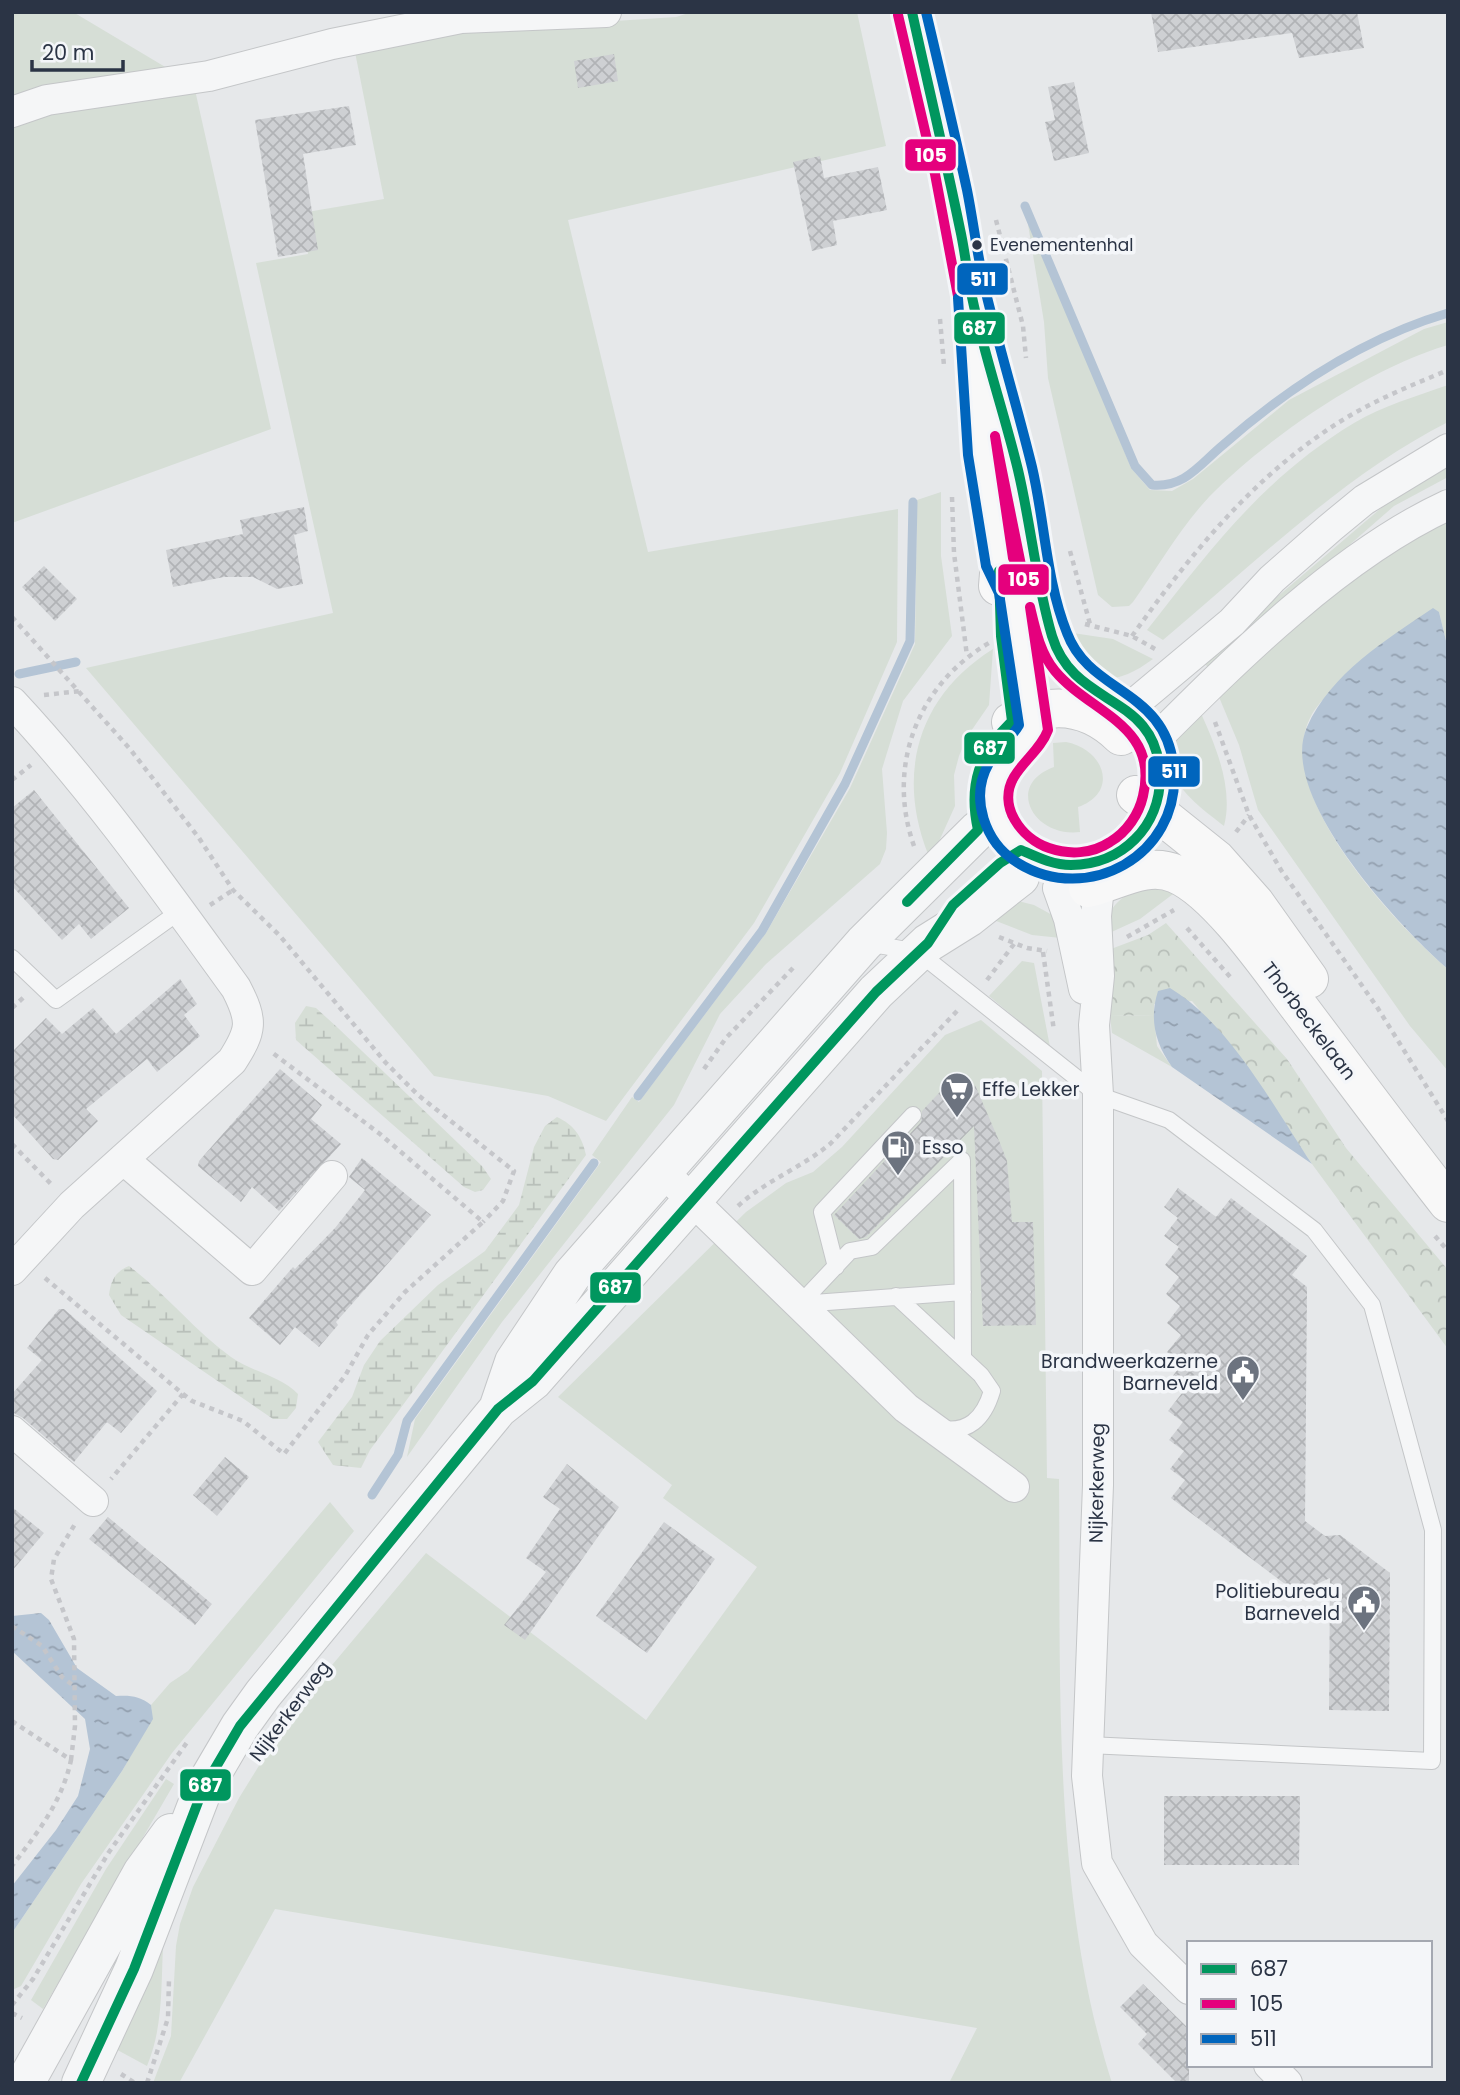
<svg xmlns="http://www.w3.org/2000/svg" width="1460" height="2095" font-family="Poppins,sans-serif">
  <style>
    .green { fill: #d6ded6 }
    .forest { fill: url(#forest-crowns) }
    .wetland { fill: url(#wetland-marsh) }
    .water { fill: url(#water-ripples) }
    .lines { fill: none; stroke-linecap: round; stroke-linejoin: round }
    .stream { stroke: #b4c4d5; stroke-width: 9 }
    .building { fill: url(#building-cross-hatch) }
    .service-casing { stroke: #c4c6c8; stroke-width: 18 }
    .minor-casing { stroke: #c4c6c8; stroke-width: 32 }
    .tertiary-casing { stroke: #c4c6c8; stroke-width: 40 }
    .secondary-casing { stroke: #c4c6c8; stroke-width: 40 }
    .path { stroke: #c5c6ca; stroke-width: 4.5; stroke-dasharray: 5 5; stroke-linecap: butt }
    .service { stroke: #f5f6f7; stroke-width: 16 }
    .minor { stroke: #f5f6f7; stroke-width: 30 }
    .tertiary { stroke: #f5f6f7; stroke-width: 38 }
    .secondary { stroke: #f8f8f8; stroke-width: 38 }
    .bus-1-casing { stroke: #f4f6f9; stroke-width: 16 }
    .bus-2-casing { stroke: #f4f6f9; stroke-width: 16 }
    .bus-3-casing { stroke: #f4f6f9; stroke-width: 16 }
    .bus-1 { stroke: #00965e; stroke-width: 10 }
    .bus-2 { stroke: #e5007d; stroke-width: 10 }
    .bus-3 { stroke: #0065bd; stroke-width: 10 }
    .bus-dot { fill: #2b3445; stroke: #f4f6f9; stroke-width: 2.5 }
    .labels { text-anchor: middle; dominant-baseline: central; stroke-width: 7; stroke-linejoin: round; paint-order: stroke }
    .bus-label { font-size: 17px; fill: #2b3445; stroke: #f4f6f9; text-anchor: start }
    .street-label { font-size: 19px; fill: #2b3445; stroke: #f4f6f9 }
    .poi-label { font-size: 19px; fill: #2b3445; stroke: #f4f6f9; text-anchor: start }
    .line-badge { stroke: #f4f6f9; stroke-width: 2.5 }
    .badge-label { font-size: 19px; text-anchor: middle; font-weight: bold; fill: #fff }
  </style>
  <defs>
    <pattern id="forest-crowns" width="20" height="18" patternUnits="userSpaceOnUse" patternTransform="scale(1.75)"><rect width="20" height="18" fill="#d6ded6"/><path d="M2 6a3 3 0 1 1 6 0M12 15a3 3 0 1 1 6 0" fill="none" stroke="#b8bfb9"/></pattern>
    <pattern id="wetland-marsh" width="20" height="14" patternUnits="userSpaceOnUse" patternTransform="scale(1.75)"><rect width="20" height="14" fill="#d6ded6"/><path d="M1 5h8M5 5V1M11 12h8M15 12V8" fill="none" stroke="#b8bfb9"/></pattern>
    <pattern id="water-ripples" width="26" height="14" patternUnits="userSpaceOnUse" patternTransform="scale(1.75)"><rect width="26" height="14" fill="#b4c4d5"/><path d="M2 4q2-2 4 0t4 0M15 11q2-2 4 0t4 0" fill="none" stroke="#93a0af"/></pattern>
    <pattern id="building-cross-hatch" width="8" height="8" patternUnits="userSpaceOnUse" patternTransform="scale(1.75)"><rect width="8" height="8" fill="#ced0d3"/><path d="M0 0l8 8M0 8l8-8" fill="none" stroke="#b1b3b6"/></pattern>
  </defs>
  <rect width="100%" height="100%" fill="#e6e8ea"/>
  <path class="green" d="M12 12H73L167 68 12 102Z
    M692 12H857L886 146 568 220 648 552 898 509 897 642 840 773 754 923 606 1121 548 1096 434 1076 86 668 333 613 256 263 308 254 301 213 384 199 354 47 417 34 676 17Z
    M193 81 271 429 12 523V117Z
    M1025 206 1131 468 1150 490 1172 491 1193 479 1289 400 1424 329 1448 322V345C1368 368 1267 438 1209 497 1180 528 1158 567 1133 602L1129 606 1112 607 1098 595 1048 378 1044 322Z
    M1448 385V422C1342 476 1254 564 1163 640L1147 630C1211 549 1263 478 1354 423 1382 406 1417 396 1448 385Z
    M1448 467V477L1394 506 1209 668 1202 661 1387 503Z
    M941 492V556L952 636 903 701 882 769 887 833 886 849 880 864 766 964 720 1014 674 1105 502 1322 407 1457 415 1419 601 1162 592 1155 632 1097 639 1102 766 933 850 788 915 644 917 500Z
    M1448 518V649L1439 612C1411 634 1382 655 1354 677 1343 685 1329 693 1320 703 1255 777 1394 923 1448 969V1071L1410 1026 1258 810 1239 745 1219 697 1337 589Z
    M1066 632 1113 639 1153 659C1135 672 1122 679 1099 680Z
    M993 649 989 705 967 737 959 756 954 775 955 806 936 848 928 854C896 773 918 696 993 649Z
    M1199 709C1215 744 1234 788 1224 826 1199 806 1156 778 1175 739 1180 728 1192 718 1199 709Z
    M1066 742C1104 749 1120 792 1078 807L1080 832C1034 838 1004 785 1054 767L1053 743Z
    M1139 887 1177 891 1140 919 1105 935C1109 906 1115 902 1139 887Z
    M1018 901 1034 905 1056 917 1061 938 1032 935 986 917Z
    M1022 961 1034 963 1050 1047 989 996Z
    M1154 1015 1157 1046 1172 1067 1112 1033 1110 1016Z
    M981 1020 1042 1071 1047 1478 1059 1479C1061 1676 1051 1893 1112 2083H949L977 2028 275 1909 179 2083H153L171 2036 176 1946 180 1924 193 1887 239 1798 291 1714 426 1553 646 1720 757 1567 663 1498 672 1485 558 1397 746 1212 786 1183 813 1172 842 1147 945 1035Z
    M330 1502 354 1531 172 1753 81 1884 21 1986 12 1990V1933L122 1771 152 1719 151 1705 170 1683 188 1671Z
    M166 1779 174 1784 43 2009 31 2000 106 1869Z
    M163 1947C161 1988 163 2028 147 2066L110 2046Z"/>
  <path class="forest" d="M1166 923 1287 1059 1346 1148 1448 1270V1349L1312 1164 1239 1057 1192 1001 1154 1004V1015L1110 1016 1103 952 1148 935Z"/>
  <path class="wetland" d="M306 1006 316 1008 338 1028 482 1166 491 1179 483 1190 475 1192 464 1187 296 1040 295 1023Z
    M557 1117C574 1125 582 1136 586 1155L370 1450 361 1468 333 1465 318 1442 352 1397 364 1365 380 1341 438 1285 485 1251 519 1205 534 1147 545 1126Z
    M129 1266C166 1294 194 1330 231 1357 252 1372 281 1376 298 1394L296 1408 287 1419H273L121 1315 109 1295C111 1280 115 1272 129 1266Z"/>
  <path class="water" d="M1433 608 1439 612 1448 649V969C1400 928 1276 795 1307 727 1331 673 1386 640 1433 608Z
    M1170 988C1230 1024 1273 1106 1312 1164L1172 1067C1155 1043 1149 1019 1158 991Z
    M41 1613 49 1620 77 1668 116 1696C130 1695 140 1696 151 1705L153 1719 122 1771 12 1933V1886L56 1830 78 1796 90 1749 85 1719 12 1651V1616Z"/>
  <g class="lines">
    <path class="stream" d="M1025 206 1135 466 1152 485C1185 488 1200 464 1223 445 1288 388 1364 338 1448 313
      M19 674 76 662
      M638 1096 762 931 845 784 910 641 913 502
      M372 1495 398 1455 407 1421 594 1163"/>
  </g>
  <path class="building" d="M1151 12H1357L1364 48 1299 58 1292 33 1158 52Z
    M614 54 618 81 578 88 574 61Z
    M1074 82 1089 153 1054 161 1045 122 1055 120 1048 87Z
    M349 106 356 145 303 154 318 250 278 257 255 120Z
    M820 156 824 178 878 167 887 210 833 221 837 245 812 251 793 162Z
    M304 507 308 531 294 535 303 584 277 589 253 577H224L173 587 166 550 243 534 240 520Z
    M44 566 77 599 55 621 22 587Z
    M34 790 129 908 91 939 79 924 62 940 12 886V808Z
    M180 979 197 1004 184 1015 200 1036 157 1072 147 1059 86 1109 98 1121 58 1160 53 1159 12 1114V1052L46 1018 62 1034 93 1008 116 1034Z
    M280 1069 322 1105 311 1119 341 1144 279 1211 252 1187 241 1202 198 1166 199 1161Z
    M953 1078 973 1098 975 1085 1000 1143 1007 1161 1012 1222H1033L1036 1325 983 1326 974 1126 866 1237 859 1239 834 1215 921 1122 922 1111Z
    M362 1158 431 1215 336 1322 338 1325 319 1347 295 1327 280 1345 249 1318 293 1267 295 1269 335 1228 365 1190 349 1177Z
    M1178 1188 1216 1217 1231 1198 1307 1256 1292 1275 1307 1287 1305 1521 1325 1536 1340 1535 1390 1573 1389 1711 1329 1710 1330 1578 1297 1593 1171 1498 1185 1480 1170 1469 1184 1451 1169 1440 1183 1422 1168 1411 1182 1393 1168 1382 1182 1364 1167 1352 1181 1335 1167 1323 1180 1306 1166 1294 1179 1277 1165 1265 1179 1247 1164 1236 1178 1218 1164 1207Z
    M59 1309H64L157 1391 121 1433 107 1422 74 1462 23 1418 12 1412V1394L42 1360 27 1348Z
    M225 1457 249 1477 217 1516 193 1495Z
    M567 1464 619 1507 525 1640 504 1625 546 1572 526 1558 560 1509 543 1497Z
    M12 1507 44 1533 12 1571Z
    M108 1517 212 1604 195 1625 89 1539Z
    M664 1522 715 1559 647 1653 596 1616Z
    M1164 1796H1300L1299 1865H1164Z
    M1143 1984 1189 2029V2083H1177L1138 2044 1147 2034 1120 2007Z"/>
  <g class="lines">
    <g class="service-casing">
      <path id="service" d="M867 943 918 952 1098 1095 1169 1120 1314 1230 1372 1305 1433 1530 1432 1761 1088 1745
        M12 958 56 1000 180 911
        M836 1267 822 1212 913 1115
        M896 1296 981 1375 992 1391C984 1418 968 1435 938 1428
        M800 1304 850 1251 872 1247 962 1160 963 1358
        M800 1304 963 1292"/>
    </g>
    <g class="minor-casing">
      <path id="minor" d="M12 112 47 100 209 76 332 44 461 18 606 12
        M12 702C95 791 165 890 236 988 253 1021 252 1030 232 1061L72 1205 12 1270
        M1128 709 1232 622 1272 579 1330 528 1364 500 1448 449
        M1153 742C1237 658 1340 555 1448 505
        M1099 886 1096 916 1099 976 1094 1025 1098 1095V1485L1087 1776 1097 1863 1143 1944 1189 1989
        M1058 888 1069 919 1084 989
        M123 1159 252 1270 332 1176
        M662 1171 906 1408 1014 1487
        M12 1431 93 1501
        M1269 2065 1287 2083"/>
    </g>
    <g class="tertiary-casing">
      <path id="tertiary" d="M498 1409 514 1362 572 1275 864 943 978 830
        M25 2083 142 1873 171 1833
        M81 2083 134 1969 203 1789 240 1726 263 1694 498 1409 533 1381 876 992 928 943 968 918 1020 877"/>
    </g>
    <g class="secondary-casing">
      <path id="secondary" d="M912 12C928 83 946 153 959 224 964 249 967 274 973 299 987 357 1005 415 1019 474 1031 528 1036 589 1054 640 1074 699 1145 694 1158 758 1167 801 1143 847 1102 862 1051 881 978 840 997 779 1004 758 1025 748 1034 728L1013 589 1000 562
        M976 379 982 453 1000 562 998 586
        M1011 722C1050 700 1089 705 1121 736
        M1136 795 1216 859 1255 903 1309 979
        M1088 888C1116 882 1146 861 1176 874 1218 892 1271 970 1299 1007 1348 1072 1397 1138 1448 1203"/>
    </g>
    <path class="path" d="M996 220 1023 326 1026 358
      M940 319 944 366
      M952 497 954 553 967 656
      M1070 551 1090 624
      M12 617 130 749 199 838 233 890 280 936 386 1063 418 1095 514 1171 503 1201 483 1222
      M1085 624 1132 636 1155 649
      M1132 636C1193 551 1259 469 1351 415 1382 397 1415 384 1448 370
      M44 695 81 691
      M1215 722 1249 815 1281 870 1377 1007 1448 1121
      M12 780 31 765
      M1236 832 1249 815
      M914 846C886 767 917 685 989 643
      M210 905 233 890
      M1187 928 1232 979
      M999 937 1027 948 1047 951
      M1127 937 1174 910
      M1043 952 1054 1031
      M987 980 1014 944
      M12 1008 24 997
      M704 1069 726 1038 793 968
      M12 1144 51 1184
      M738 1206C765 1181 801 1168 830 1144L957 1011
      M1435 1236 1448 1251
      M45 1278 183 1394 111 1479
      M183 1394 192 1401 243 1421 284 1454 345 1376 368 1335 405 1292 483 1222 380 1134 270 1051
      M12 1626 42 1646 62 1677 74 1686
      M12 1721 71 1760C62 1802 38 1832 12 1866
      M71 1760 75 1726 74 1639 51 1579 54 1559 75 1524
      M12 2005 33 1979 109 1852 188 1741
      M12 2013 22 2018
      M121 2074 135 2083
      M147 2083 168 2018 169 1979"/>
    <use href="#service" class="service"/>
    <use href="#minor" class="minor"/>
    <use href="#tertiary" class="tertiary"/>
    <use href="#secondary" class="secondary"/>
    <g class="bus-1-casing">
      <path id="bus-1" d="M907 902 978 830C968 785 979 753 1012 721L1001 636 999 571
        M81 2083 134 1969 203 1789 240 1726 498 1409 533 1381 876 992 928 943 953 905 1000 863 1021 850C1037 857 1053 865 1071 865 1122 865 1161 826 1160 775 1157 692 1074 709 1052 636 1036 582 1031 525 1018 470 1004 412 984 355 972 297 967 274 965 251 960 229 945 156 928 85 912 12"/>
    </g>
    <g class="bus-2-casing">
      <path id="bus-2" d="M898 15 935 174 958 296
        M995 436 1024 580 1013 558Z
        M1030 607C1035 628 1040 653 1055 671 1090 713 1160 725 1143 796 1139 814 1127 832 1110 842 1092 854 1069 855 1049 848 1021 838 997 806 1014 777 1024 760 1041 749 1048 730Z"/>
    </g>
    <g class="bus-3-casing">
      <path id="bus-3" d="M926 12C940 71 954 130 967 190 974 225 978 262 987 297 1001 354 1018 410 1032 467 1045 522 1046 581 1067 633 1090 695 1169 689 1174 772 1179 855 1088 906 1018 863 985 843 969 798 989 763 997 749 1011 739 1019 725L999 593 986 566 968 455 958 298"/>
    </g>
    <use href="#bus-1" class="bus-1"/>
    <use href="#bus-2" class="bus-2"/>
    <use href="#bus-3" class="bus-3"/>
  </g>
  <defs>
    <g id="supermarket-pin" transform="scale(1.75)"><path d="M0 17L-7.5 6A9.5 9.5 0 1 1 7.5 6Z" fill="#6c737f" stroke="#f4f6f9"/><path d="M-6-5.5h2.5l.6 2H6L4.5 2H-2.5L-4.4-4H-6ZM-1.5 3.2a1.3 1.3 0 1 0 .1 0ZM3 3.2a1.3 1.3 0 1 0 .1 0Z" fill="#fff"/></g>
    <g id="fuel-pin" transform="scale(1.75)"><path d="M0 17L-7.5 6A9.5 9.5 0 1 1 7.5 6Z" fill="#6c737f" stroke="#f4f6f9"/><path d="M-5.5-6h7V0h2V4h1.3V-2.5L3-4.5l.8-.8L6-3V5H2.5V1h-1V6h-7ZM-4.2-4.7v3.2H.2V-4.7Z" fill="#fff"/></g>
    <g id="civic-pin" transform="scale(1.75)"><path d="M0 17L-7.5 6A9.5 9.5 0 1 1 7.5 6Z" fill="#6c737f" stroke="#f4f6f9"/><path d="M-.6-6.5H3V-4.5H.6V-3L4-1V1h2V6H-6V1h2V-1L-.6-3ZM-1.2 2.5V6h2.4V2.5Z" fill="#fff"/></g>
  </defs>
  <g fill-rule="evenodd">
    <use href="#supermarket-pin" x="957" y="1089"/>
    <use href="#fuel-pin" x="898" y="1147"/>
    <use href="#civic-pin" x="1243" y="1372"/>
    <use href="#civic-pin" x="1364" y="1602"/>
  </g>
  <circle class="bus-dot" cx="977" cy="245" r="6"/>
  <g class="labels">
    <g class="bus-label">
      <text x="990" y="245">Evenementenhal</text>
    </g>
    <g class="street-label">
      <text transform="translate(1309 1021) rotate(53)">Thorbeckelaan</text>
      <text transform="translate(1097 1483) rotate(-89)">Nijkerkerweg</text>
      <text transform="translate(290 1711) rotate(-53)">Nijkerkerweg</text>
    </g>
    <g class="poi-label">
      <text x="982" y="1089">Effe Lekker</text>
      <text x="922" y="1147">Esso</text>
      <text x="1218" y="1361" text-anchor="end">Brandweerkazerne<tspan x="1218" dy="22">Barneveld</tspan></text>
      <text x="1340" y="1591" text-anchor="end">Politiebureau<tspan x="1340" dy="22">Barneveld</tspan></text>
    </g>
  </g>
  <g class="line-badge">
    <rect x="904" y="138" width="53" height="34" rx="7" fill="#e5007d"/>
    <rect x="956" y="262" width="53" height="34" rx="7" fill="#0065bd"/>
    <rect x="953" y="311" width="53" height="34" rx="7" fill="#00965e"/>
    <rect x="997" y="563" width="53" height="33" rx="7" fill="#e5007d"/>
    <rect x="963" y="731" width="53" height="34" rx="7" fill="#00965e"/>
    <rect x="1147" y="755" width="54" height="33" rx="7" fill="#0065bd"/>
    <rect x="589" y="1271" width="53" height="33" rx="7" fill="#00965e"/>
    <rect x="179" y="1768" width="53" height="34" rx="7" fill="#00965e"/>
  </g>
  <g class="badge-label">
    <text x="931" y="162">105</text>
    <text x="983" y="286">511</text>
    <text x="979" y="335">687</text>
    <text x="1024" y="586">105</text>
    <text x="990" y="755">687</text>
    <text x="1174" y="778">511</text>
    <text x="615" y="1294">687</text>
    <text x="205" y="1792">687</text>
  </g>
  <rect width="1460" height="2095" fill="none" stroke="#2b3445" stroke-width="28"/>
  <rect x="1187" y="1941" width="245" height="126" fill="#f4f6f9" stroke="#a4a8b1" stroke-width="2"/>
  <rect x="1201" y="1964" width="35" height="10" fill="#00965e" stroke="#a4a8b1" stroke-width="2"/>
  <text x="1250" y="1976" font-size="21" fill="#2b3445">687</text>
  <rect x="1201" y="1999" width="35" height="10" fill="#e5007d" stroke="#a4a8b1" stroke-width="2"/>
  <text x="1250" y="2011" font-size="21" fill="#2b3445">105</text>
  <rect x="1201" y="2034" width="35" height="10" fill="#0065bd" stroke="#a4a8b1" stroke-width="2"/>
  <text x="1250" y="2046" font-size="21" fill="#2b3445">511</text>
  <path d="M32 60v10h91v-10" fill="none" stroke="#2b3445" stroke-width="3.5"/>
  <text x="42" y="60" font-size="21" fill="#2b3445" stroke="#f4f6f9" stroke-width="5" paint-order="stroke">20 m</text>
</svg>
